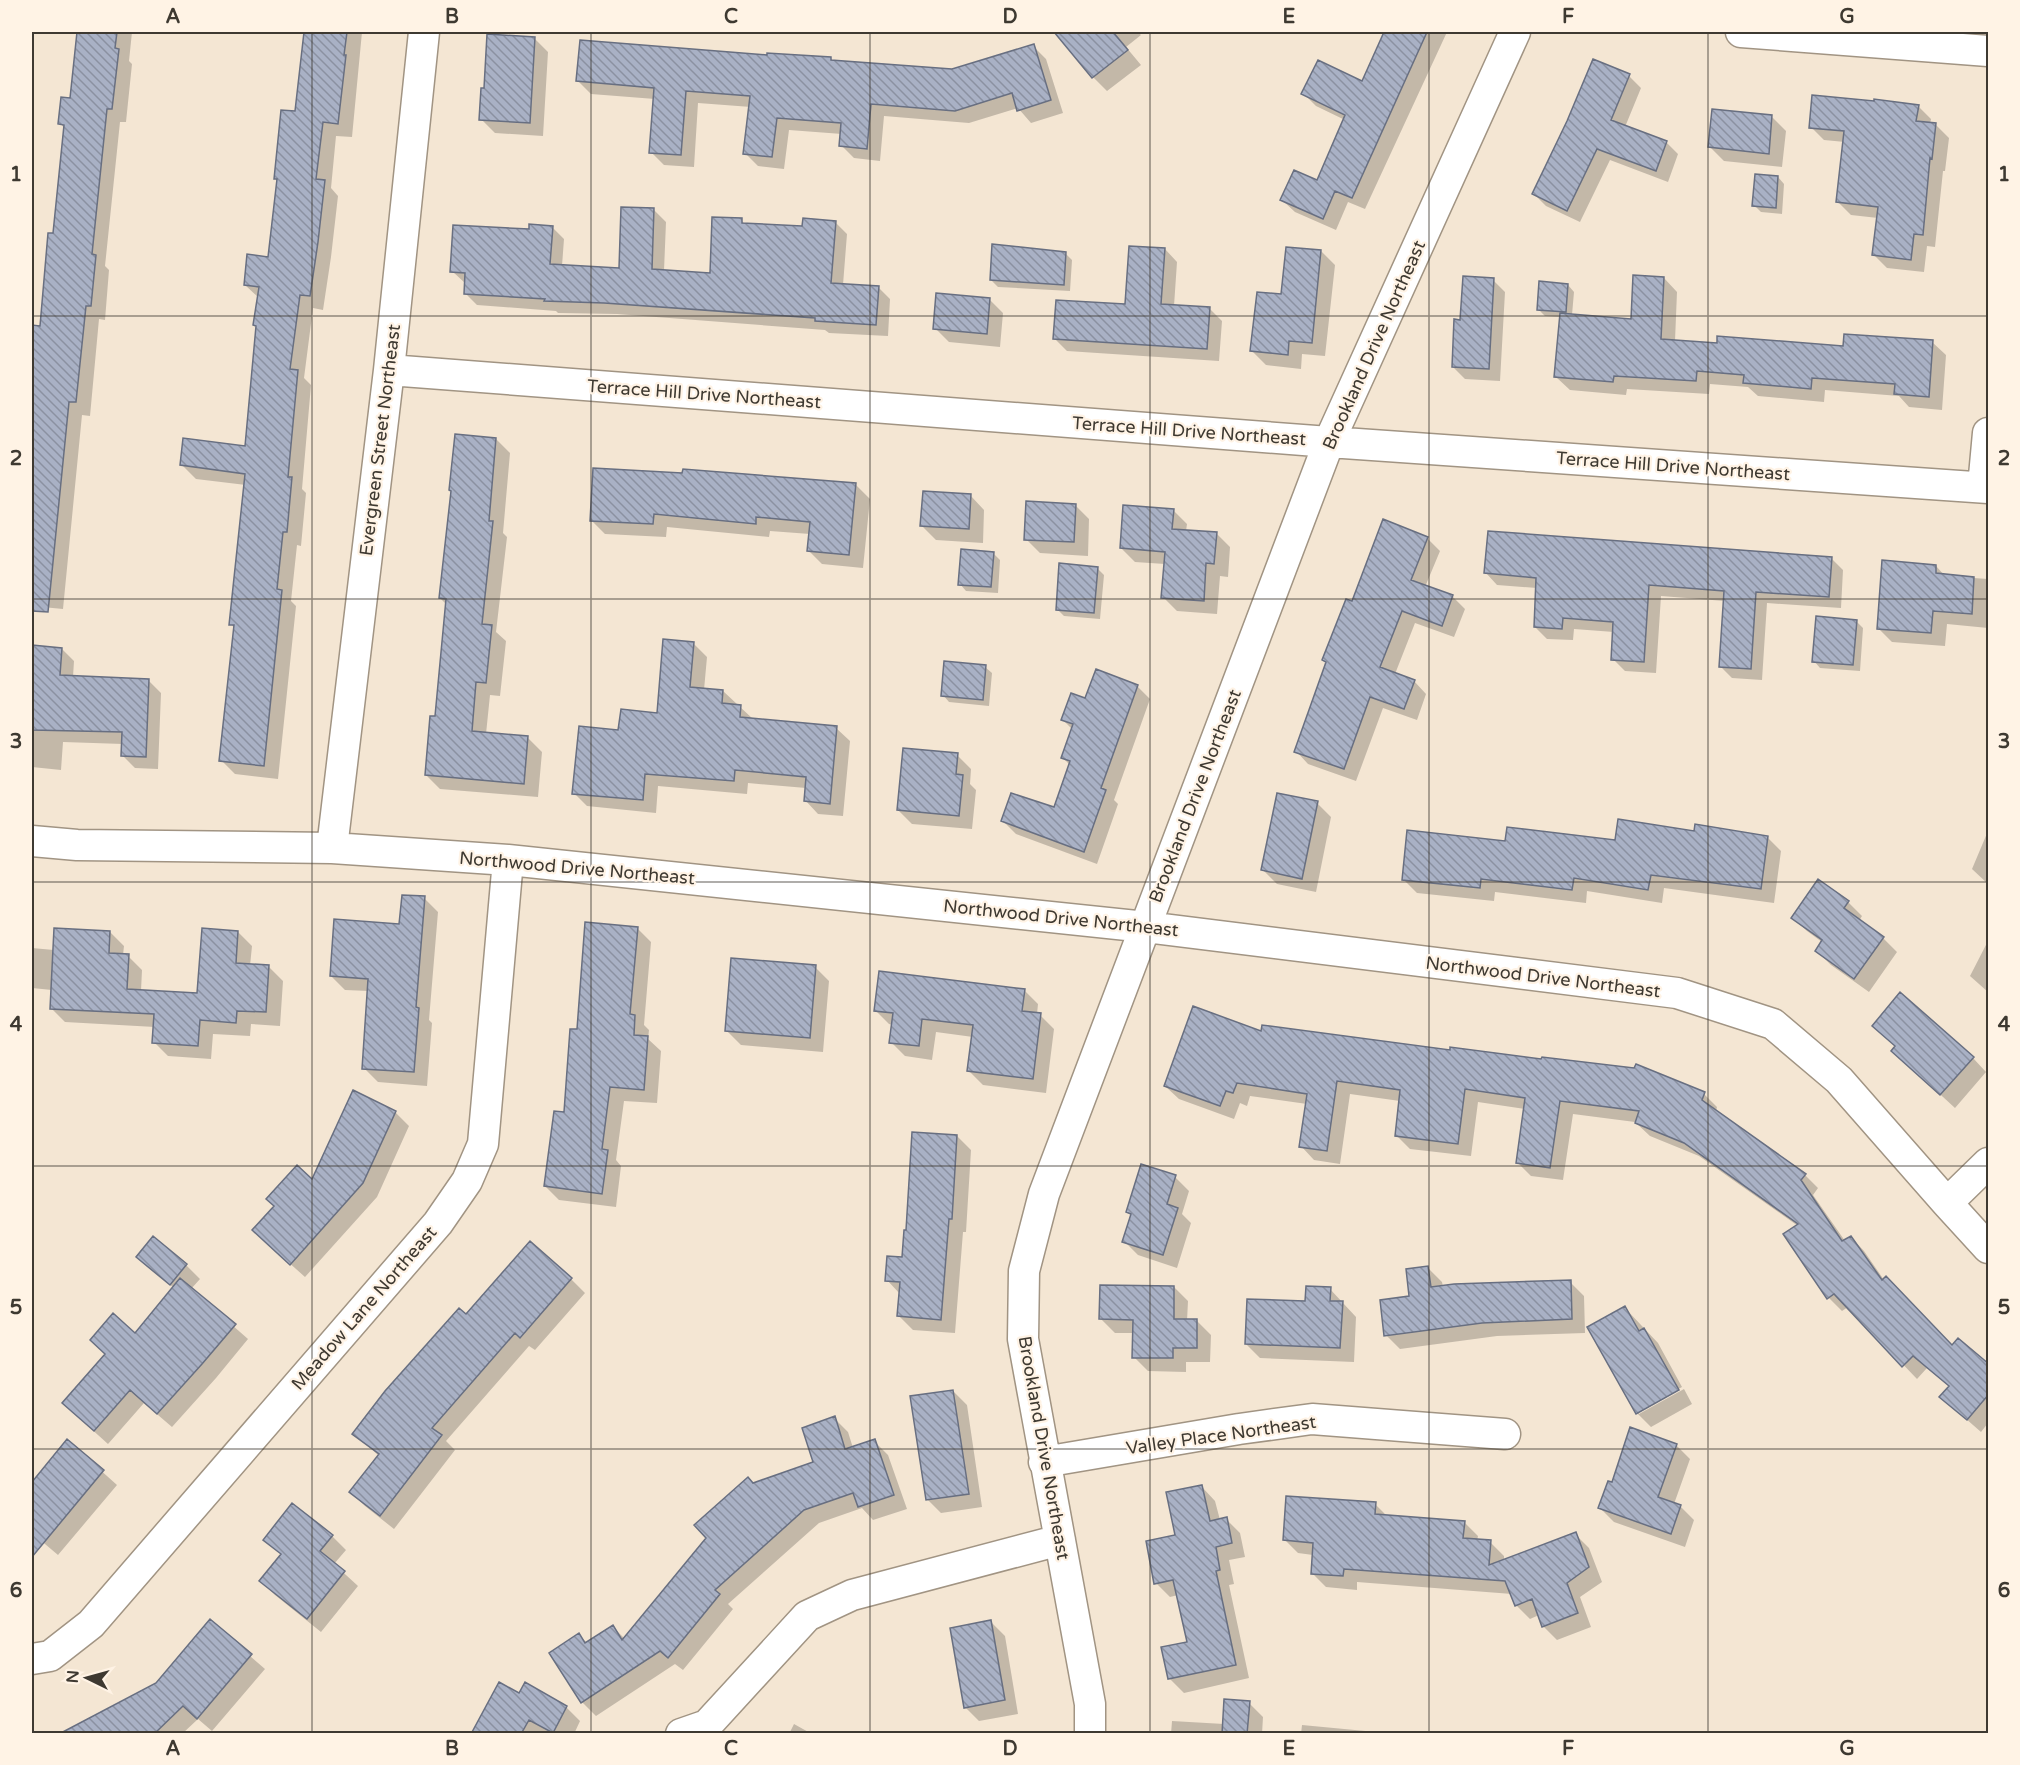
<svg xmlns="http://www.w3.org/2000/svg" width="2020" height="1765" font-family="'Varela Round',sans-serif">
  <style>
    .shadow { fill: #0003 }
    .building { fill: url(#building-back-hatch); stroke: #686f81; stroke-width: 1.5 }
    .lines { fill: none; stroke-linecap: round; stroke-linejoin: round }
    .street-casing { stroke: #a19483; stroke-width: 33 }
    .street { stroke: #fff; stroke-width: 30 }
    .grid { fill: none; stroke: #3e3931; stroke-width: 1.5; stroke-opacity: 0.55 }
    .labels { text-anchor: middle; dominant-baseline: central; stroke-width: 4.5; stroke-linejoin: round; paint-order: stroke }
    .street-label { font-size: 18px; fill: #3e3931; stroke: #fff3e5 }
    .neatline { fill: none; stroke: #3e3931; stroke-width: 2 }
    .grid-label { font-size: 20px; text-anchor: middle; font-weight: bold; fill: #3e3931 }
  </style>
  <defs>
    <pattern id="building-back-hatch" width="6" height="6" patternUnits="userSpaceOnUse" patternTransform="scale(1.5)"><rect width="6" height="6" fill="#a9b1c5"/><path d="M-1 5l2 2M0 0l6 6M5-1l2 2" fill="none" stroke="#8b91a1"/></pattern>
  </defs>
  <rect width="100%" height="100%" fill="#f4e6d3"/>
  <path class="shadow" d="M76 32H132L129 61 132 64 126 122H120L105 266 109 270 105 320 99 319 90 416 82 415 63 609 32 606V326L41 327 54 235 65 129 60 123 72 99 79 34Z
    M305 32H362L352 137 336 136 331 188 338 196 331 257 323 310 313 308 304 378 311 385 302 489 306 493 301 546 297 545 291 601 296 606 278 779 235 774 221 760 235 629 231 624 246 485 196 479 182 465 246 448 259 298 245 285 270 259 278 182 275 178 297 113Z
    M1056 32H1138L1141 35 1126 47 1141 65 1107 91 1093 77Z
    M1388 32H1447L1365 209 1348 202 1336 230 1295 212 1282 200 1317 181 1345 120 1316 106 1303 93 1363 83Z
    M534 38 548 52 543 136 495 133 481 119 485 90Z
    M1033 46 1046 59 1063 113 1031 123 1018 108 969 123 884 116 880 161 854 158 841 145 842 134 789 130 784 169 758 166 745 153 751 107 698 103 694 167 664 165 651 152 655 99 591 94 578 81 768 56 831 59 833 61 952 71Z
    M1594 61 1629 76 1641 88 1625 127 1666 142 1678 154 1668 182 1610 160 1580 222 1546 206 1534 194 1569 122Z
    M1918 106 1931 119 1930 124 1936 125 1949 138 1945 171H1943L1935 247 1927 246 1924 272 1887 268 1874 255 1878 218 1851 215 1838 202 1845 142 1824 140 1811 127Z
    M1772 117 1786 131 1782 167 1724 161 1710 147Z
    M1778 177 1784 184 1782 214 1761 212 1754 205Z
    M654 210 666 222 664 271 712 275 741 220 746 225 804 227 835 222 847 234 843 285 878 287 890 299 888 336 829 333 825 330 617 314 558 313 556 311 477 305 465 293 466 284 452 271 530 231 552 227 564 239 562 266 621 269Z
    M1165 249 1177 262 1174 306 1209 308 1222 321 1219 361 1067 351 1054 338 1127 305Z
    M1321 251 1335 265 1325 356 1302 354 1301 369 1266 365 1252 351 1283 296Z
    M1065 253 1072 260 1070 291 998 287 991 280Z
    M1664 278 1677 292 1675 341 1844 348 1932 342 1946 355 1942 410 1909 407 1899 396 1825 390 1824 402 1758 396 1748 387 1710 384 1709 394 1627 389 1626 395 1570 390 1556 377 1561 317 1545 316 1539 310 1568 285 1574 292 1572 315 1632 321Z
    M1493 280 1505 292 1500 381 1465 379 1453 367 1462 321Z
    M989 299 1003 313 1000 347 949 342 935 328Z
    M496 439 510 453 503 533 507 537 496 632 506 641 500 696 490 695 486 734 528 738 542 752 538 797 440 789 426 775 437 718 447 605 440 598Z
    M856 485 870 499 863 568 822 564 808 550 810 534 770 531 769 537 667 527 666 537 605 534 591 520Z
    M970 495 984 510 983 543 936 540 922 526Z
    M1075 505 1089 519 1088 556 1040 553 1026 539Z
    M1173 510 1187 524 1186 531 1216 533 1230 547 1228 577 1220 576 1217 614 1177 611 1163 597 1165 564 1135 562 1121 548Z
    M1427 538 1440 551 1425 587 1452 596 1465 609 1454 637 1415 623 1395 674 1414 681 1426 694 1417 720 1383 708 1356 781 1308 764 1296 751 1327 663 1324 660 1352 603Z
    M993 553 1000 560 998 593 966 591 960 584Z
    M1831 558 1843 570 1841 608 1767 603 1762 680 1732 678 1720 666 1725 601 1661 596 1656 673 1625 671 1613 659 1614 632 1574 629 1573 640 1547 639 1535 627 1537 588 1497 585 1486 573Z
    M1936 566 1945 576 1988 579V628L1947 624 1945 646 1892 642 1878 628Z
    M1097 568 1104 575 1100 619 1064 616 1057 609Z
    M1856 621 1863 628 1860 671 1820 668 1814 661Z
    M693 643 707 657 704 690 723 691 753 719 836 728 850 741 843 816 818 814 805 800 806 788 748 783 747 794 658 786 656 813 587 806 574 793 620 732 658 715Z
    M32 647 62 649 74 661 73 677 148 680 161 693 158 769 135 768 123 756V744L63 742 61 770 32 767Z
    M985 667 992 673 989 706 949 702 943 695Z
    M1137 686 1150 699 1114 800 1118 804 1097 864 1016 834 1003 821 1054 809 1070 765 1063 758 1073 730 1062 719 1086 700Z
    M957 755 971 769 970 784 976 790 972 829 912 824 898 810Z
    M1317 803 1331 817 1316 892 1277 884 1263 870Z
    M1988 831V884L1972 869Z
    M1696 832 1767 837 1781 851 1774 903 1664 888 1662 903 1587 891 1586 903 1495 892 1494 901 1417 893 1403 879 1507 842H1616Z
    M424 898 438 912 429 1020 432 1023 427 1086 378 1082 364 1068 369 991 345 990 331 976 401 926Z
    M1848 902 1862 916 1859 921 1883 938 1897 952 1869 992 1831 965 1817 951 1822 942 1807 931 1793 918Z
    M637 928 651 942 644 1025 649 1030 648 1039 661 1051 657 1103 624 1101 616 1160 621 1166 616 1207 559 1200 545 1186 565 1114Z
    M110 932 124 946 123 955 128 956 142 970 141 991 199 995 238 932 252 946 250 966 269 967 283 981 280 1026 251 1024 250 1036 213 1034 211 1059 168 1056 154 1042 155 1027 65 1022 51 1008 52 990 32 988V948L54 950Z
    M1988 941V992L1970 976Z
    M815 967 829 981 823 1052 741 1045 727 1031Z
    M1024 990 1038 1004 1037 1014 1040 1015 1054 1029 1046 1093 983 1085 969 1071 973 1037 936 1032 932 1060 905 1056 891 1042 893 1025 889 1024 875 1010Z
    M1262 1033 1704 1094 1717 1107 1716 1111 1805 1175 1818 1188 1813 1195 1845 1241 1851 1237 1864 1251 1884 1280 1953 1347 1988 1366V1423L1981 1432 1941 1397 1950 1387 1927 1368 1917 1379 1848 1307 1842 1311 1829 1298 1798 1226 1699 1156 1650 1136 1635 1122 1573 1114 1563 1180 1531 1176 1517 1162 1525 1109 1478 1102 1471 1156 1410 1149 1396 1135 1400 1101 1350 1094 1340 1164 1314 1160 1301 1146 1307 1104 1250 1096 1247 1106 1240 1103 1234 1119 1179 1099 1165 1086Z
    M1896 1047 1973 1058 1986 1072 1955 1108 1893 1051Z
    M395 1112 409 1126 377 1197 305 1277 268 1244 313 1182Z
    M957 1136 971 1150 966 1232H963L955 1333 913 1330 899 1316 900 1294 887 1280 903 1259Z
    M1175 1177 1189 1191 1182 1214 1191 1223 1177 1268 1138 1255 1124 1241 1132 1216 1127 1212Z
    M138 1257 186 1265 200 1279 191 1289 248 1339 216 1378 172 1427 144 1403 108 1444 78 1417 107 1355 136 1335 174 1288Z
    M1428 1268 1442 1282 1443 1287 1570 1282 1584 1296 1585 1333 1497 1336 1400 1349 1386 1335Z
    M571 1279 585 1293 535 1350 529 1346 446 1441 455 1450 394 1529 365 1506 351 1492 379 1456 354 1433 466 1316Z
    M1174 1287 1188 1301 1187 1321H1197L1211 1335 1210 1362H1186V1372L1148 1371 1134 1357V1333H1115L1101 1319Z
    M1330 1289 1356 1317 1354 1362 1260 1358 1246 1344Z
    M1624 1307 1658 1343 1682 1387 1639 1410V1414L1684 1389 1692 1404 1651 1427 1637 1413Z
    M953 1391 967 1405 982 1507 941 1513 927 1499Z
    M834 1418 848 1432 853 1448 874 1441 888 1455 907 1509 873 1520 862 1508 819 1523 728 1604 733 1609 683 1670 675 1664 596 1716 582 1702 579 1635 587 1643 613 1627 625 1639 753 1484 815 1463Z
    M68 1441 117 1485 58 1555 32 1533V1484Z
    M1676 1445 1690 1459 1674 1504 1680 1506 1694 1520 1685 1547 1614 1522 1600 1508 1613 1484Z
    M1202 1487 1215 1501 1220 1520 1226 1519 1240 1533 1245 1557 1229 1560 1234 1584 1229 1585 1249 1678 1184 1693 1170 1679 1189 1643 1178 1595 1170 1597 1156 1583Z
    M1375 1504 1387 1516 1464 1522 1478 1536 1477 1541 1490 1542 1504 1556V1561L1575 1534 1589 1548 1602 1582 1580 1597 1591 1627 1557 1640 1543 1626 1539 1615 1530 1619 1516 1605 1512 1594 1357 1582V1590L1326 1587 1312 1573 1313 1555 1298 1553 1284 1539Z
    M332 1536 346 1550 334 1564 358 1586 321 1632 275 1595 261 1581 282 1555 265 1539Z
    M210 1621 265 1669 212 1731 198 1719 182 1734H70L157 1685Z
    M991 1622 1005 1636 1018 1714 979 1721 965 1707Z
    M525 1685 566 1707 580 1721 574 1734H473L519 1695Z
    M1249 1703 1263 1717 1262 1734H1171L1172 1721 1224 1724Z
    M794 1724 812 1734H789Z
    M1302 1725 1376 1732 1378 1734H1301Z"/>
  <path class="building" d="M77 32H117L115 48 119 49 112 109H107L92 254 96 255 91 306H86L76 402H69L48 612 32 611V325L40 326 48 233H53L64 125 58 124 61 97 70 98Z
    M304 32H347L344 55H346L338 124 323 122 316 179 325 180 318 242 310 296 300 295 290 369 298 370 288 477H292L287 532H283L277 589 282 590 264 766 219 761 234 625H229L245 474 180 465 183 438 245 446 256 326 253 325 259 287 244 285 247 254 268 257 277 179H274L281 110 295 111Z
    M1054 32H1113L1128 50 1092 78Z
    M1384 32H1427L1352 198 1335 191 1323 219 1280 200 1294 170 1317 180 1345 115 1301 94 1318 60 1362 81Z
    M487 34 535 37 530 123 479 120 481 88H484Z
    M580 40 767 55V53L831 57V60L952 69 1034 44 1051 100 1017 111 1012 93 955 111 871 104 867 149 839 146 841 123 777 118 772 157 743 154 750 96 686 91 681 155 649 153 654 88 576 81Z
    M1593 59 1630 74 1611 120 1667 141 1656 171 1597 149 1567 211 1532 194 1567 121Z
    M1812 95 1874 101V99L1919 105 1916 121 1936 123 1932 159 1930 158 1923 235 1914 234 1911 260 1872 255 1878 207 1836 202 1844 131 1809 128Z
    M1712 109 1772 115 1769 154 1708 147Z
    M1755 174 1778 176 1776 208 1752 206Z
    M621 207 654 208 652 269 710 273 712 217 742 218V223L802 226 803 218 836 221 831 283 879 286 876 325 815 321V318L604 303 544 301 545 299 464 294 465 273 450 272 453 225 529 229V224L553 226 550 264 619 268Z
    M992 244 1066 252 1064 285 990 280Z
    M1129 246 1165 248 1161 304 1210 307 1207 349 1053 339 1056 300 1125 304Z
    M1286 247 1321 250 1312 343 1289 341 1288 355 1250 351 1257 292 1281 294Z
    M1633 275 1664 277 1661 339 1717 343V336L1843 346 1844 334 1933 340 1929 397 1894 394 1895 384 1812 378 1811 389 1743 383 1744 375 1697 371 1696 381 1614 376 1613 382 1554 377 1560 313 1631 319Z
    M1463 276 1494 278 1489 369 1452 367 1454 319 1460 320Z
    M1539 281 1568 284 1566 312 1537 310Z
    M936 293 990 298 987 334 933 329Z
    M455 434 496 438 489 521H493L482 624 492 625 486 683 476 682 472 731 528 736 524 784 425 775 430 716H435L446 599 439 598 451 491 449 490Z
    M593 468 682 473 683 469 856 483 849 555 807 551 810 522 756 517V524L654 514 653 524 590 521Z
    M923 491 971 494 969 529 920 526Z
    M1026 501 1076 504 1074 542 1024 540Z
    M1123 505 1174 509 1172 529 1217 532 1214 564 1206 563 1204 601 1161 598 1165 552 1120 548Z
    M1383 519 1428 537 1411 580 1453 595 1442 626 1402 611 1380 667 1415 680 1404 709 1370 697 1344 769 1294 752 1326 662 1322 660 1346 599 1352 601Z
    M1488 531 1832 557 1829 597 1756 592 1751 669 1719 667 1724 591 1649 585 1644 662 1611 660 1613 622 1563 618 1562 629 1534 627 1536 578 1484 573Z
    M961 549 994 552 991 587 958 585Z
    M1882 560 1936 565V573L1974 577 1972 614 1933 611 1931 633 1877 629Z
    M1059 563 1098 567 1094 613 1056 610Z
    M1816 616 1857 620 1853 665 1812 662Z
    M663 639 694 642 690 687 723 690 722 703 741 705 740 717 837 726 830 804 804 801 806 777 735 770 734 781 645 774 643 800 572 794 579 726 618 730 621 709 657 713Z
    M32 645 62 648 60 675 149 679 146 757 121 756 122 732 32 730Z
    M944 661 986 665 983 700 941 696Z
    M1096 669 1138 685 1101 788 1106 790 1084 852 1001 821 1011 793 1054 807 1070 761 1061 758 1073 724 1061 720 1071 693 1085 698Z
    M903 748 958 753 956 774 963 775 959 816 897 810Z
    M1277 793 1318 801 1302 879 1261 870Z
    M1618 819 1694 831 1695 824 1768 836 1761 889 1651 875 1648 890 1574 878 1572 890 1481 879 1480 888 1402 880 1407 830 1505 841 1507 827 1615 840Z
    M1818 879 1849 901 1844 908 1884 937 1854 979 1815 951 1822 940 1791 918Z
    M402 895 425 896 416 1007 419 1008 414 1072 362 1069 368 979 330 976 334 919 399 924Z
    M585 922 638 927 630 1014 635 1015 634 1035 648 1036 644 1090 610 1087 602 1149 608 1150 602 1194 544 1186 554 1111 564 1112 570 1029H577Z
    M54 928 110 931 109 953 129 954 127 989 197 993 202 928 238 931 236 963 269 965 266 1012 237 1011 236 1023 200 1020 198 1046 152 1043 154 1014 50 1009Z
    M731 958 816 965 810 1038 725 1031Z
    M879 971 1025 989 1022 1011 1041 1013 1033 1079 967 1071 973 1025 922 1019 919 1046 889 1043 893 1013 874 1011Z
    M1900 992 1974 1057 1940 1095 1891 1051 1895 1046 1872 1026Z
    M1193 1006 1261 1031 1262 1025 1450 1050V1047L1541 1059 1542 1057 1634 1068 1636 1064 1705 1092 1702 1100 1806 1174 1801 1180 1842 1241 1851 1236 1882 1280 1886 1276 1952 1345 1958 1338 1989 1364V1394L1967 1420 1939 1397 1949 1386 1913 1356 1902 1367 1834 1294 1827 1299 1783 1234 1798 1224 1684 1143 1635 1123 1639 1111 1560 1101 1550 1168 1516 1163 1525 1098 1465 1089 1458 1144 1395 1136 1400 1090 1337 1081 1327 1151 1299 1147 1307 1094 1237 1083 1233 1093 1226 1091 1220 1106 1164 1086Z
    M353 1090 396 1111 363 1183 290 1265 252 1230 274 1206 266 1199 297 1165 312 1179Z
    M912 1132 957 1135 952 1219H949L941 1320 897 1316 900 1282 885 1281 887 1256 902 1257 904 1230H906Z
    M1141 1164 1176 1175 1167 1204 1178 1208 1163 1255 1122 1242 1131 1214 1126 1212Z
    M153 1236 187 1264 170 1285 136 1257Z
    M530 1241 572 1278 520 1338 515 1333 432 1428 442 1435 380 1516 349 1492 379 1454 352 1434 385 1391 459 1308 466 1314Z
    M1428 1266 1431 1287 1454 1284 1571 1280 1572 1319 1482 1323 1384 1336 1380 1300 1409 1296 1406 1269Z
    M180 1278 236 1324 202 1364 157 1414 130 1390 94 1431 62 1403 105 1354 90 1340 113 1313 135 1333Z
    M1100 1285 1174 1286V1319H1197V1348H1173V1358H1132L1133 1320 1099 1319Z
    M1306 1286 1331 1287 1330 1301H1343L1340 1348 1245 1344 1247 1299 1305 1301Z
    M1625 1306 1639 1331 1644 1328 1679 1390 1636 1414 1587 1327Z
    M953 1390 969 1494 926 1500 910 1396Z
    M835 1416 845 1449 875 1439 894 1495 858 1507 853 1493 804 1510 715 1590 720 1594 668 1658 660 1651 581 1703 549 1653 579 1633 585 1643 613 1625 622 1640 706 1538 694 1525 748 1477 753 1483 813 1462 802 1428Z
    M1630 1427 1677 1444 1658 1497 1681 1505 1671 1534 1598 1508 1608 1481 1612 1482Z
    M67 1439 104 1470 32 1557V1482Z
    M1202 1485 1210 1521 1227 1517 1232 1543 1216 1547 1220 1570 1216 1571 1236 1665 1168 1679 1161 1647 1187 1642 1173 1580 1154 1584 1146 1541 1175 1535 1166 1492Z
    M1286 1496 1376 1502 1375 1514 1465 1521 1463 1538 1491 1540 1489 1565 1576 1532 1589 1567 1567 1583 1578 1613 1542 1627 1532 1599 1515 1606 1505 1581 1344 1569 1343 1576 1311 1574 1313 1543 1283 1540Z
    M292 1503 333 1535 320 1551 345 1571 307 1619 259 1581 281 1554 263 1540Z
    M210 1619 252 1654 197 1719 183 1706 154 1734H59L156 1683Z
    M991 1620 1005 1700 964 1708 950 1628Z
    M499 1682 519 1693 525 1682 567 1706 553 1733 529 1720 521 1734H471Z
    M1224 1699 1250 1701 1247 1734H1222Z"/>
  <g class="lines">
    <g class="street-casing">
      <path id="street" d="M1741 32 1988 51
        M389 370 1329 442 1988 488
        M1983 487 1988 433
        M32 841 77 845 332 848 508 860 1146 927 1677 993 1773 1024 1839 1080 1947 1203 1988 1248
        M332 848 389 370 424 32
        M1947 1203 1988 1163
        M1044 1462 1239 1429 1312 1419 1505 1434
        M32 1659 50 1656 91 1624 438 1223 467 1181 483 1144 508 860
        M681 1734 707 1725 807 1616 852 1595 1060 1540
        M1090 1734V1704L1023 1339 1024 1271 1044 1194 1329 442 1515 32"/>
    </g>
    <use href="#street" class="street"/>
  </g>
  <path class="grid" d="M312 32V1734M591 32V1734M870 32V1734M1150 32V1734M1429 32V1734M1708 32V1734M32 316H1988M32 599H1988M32 882H1988M32 1166H1988M32 1449H1988"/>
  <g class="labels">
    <g class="street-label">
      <text transform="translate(1374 345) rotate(-66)">Brookland Drive Northeast</text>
      <text transform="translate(704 394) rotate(4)">Terrace Hill Drive Northeast</text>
      <text transform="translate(1189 431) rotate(4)">Terrace Hill Drive Northeast</text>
      <text transform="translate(380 440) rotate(-83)">Evergreen Street Northeast</text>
      <text transform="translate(1673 466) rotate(4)">Terrace Hill Drive Northeast</text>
      <text transform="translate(1195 796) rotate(-69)">Brookland Drive Northeast</text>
      <text transform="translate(577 868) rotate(5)">Northwood Drive Northeast</text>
      <text transform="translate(1061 918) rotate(6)">Northwood Drive Northeast</text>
      <text transform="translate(1543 977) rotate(7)">Northwood Drive Northeast</text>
      <text transform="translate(364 1308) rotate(-49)">Meadow Lane Northeast</text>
      <text transform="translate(1221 1435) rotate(-8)">Valley Place Northeast</text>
      <text transform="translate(1044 1448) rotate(80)">Brookland Drive Northeast</text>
    </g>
  </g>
  <rect width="2020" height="1765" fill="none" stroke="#fff3e5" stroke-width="66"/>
  <g transform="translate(87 1678) rotate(275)" stroke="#fff3e5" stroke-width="4.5" paint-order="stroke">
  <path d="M0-4.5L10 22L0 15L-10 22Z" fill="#3e3931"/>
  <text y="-9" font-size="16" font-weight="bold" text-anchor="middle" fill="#3e3931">N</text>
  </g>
  <rect x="33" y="33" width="1954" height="1699" class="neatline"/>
  <g class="grid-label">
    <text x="173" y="23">A</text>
    <text x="452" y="23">B</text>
    <text x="731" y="23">C</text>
    <text x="1010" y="23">D</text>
    <text x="1289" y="23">E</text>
    <text x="1568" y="23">F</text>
    <text x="1847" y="23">G</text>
    <text x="16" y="181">1</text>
    <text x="2004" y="181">1</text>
    <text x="16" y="465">2</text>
    <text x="2004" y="465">2</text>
    <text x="16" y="748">3</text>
    <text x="2004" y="748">3</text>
    <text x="16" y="1031">4</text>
    <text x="2004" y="1031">4</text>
    <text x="16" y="1314">5</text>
    <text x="2004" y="1314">5</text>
    <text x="16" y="1597">6</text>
    <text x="2004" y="1597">6</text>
    <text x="173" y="1755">A</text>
    <text x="452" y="1755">B</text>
    <text x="731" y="1755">C</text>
    <text x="1010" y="1755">D</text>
    <text x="1289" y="1755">E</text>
    <text x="1568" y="1755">F</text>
    <text x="1847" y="1755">G</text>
  </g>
</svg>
